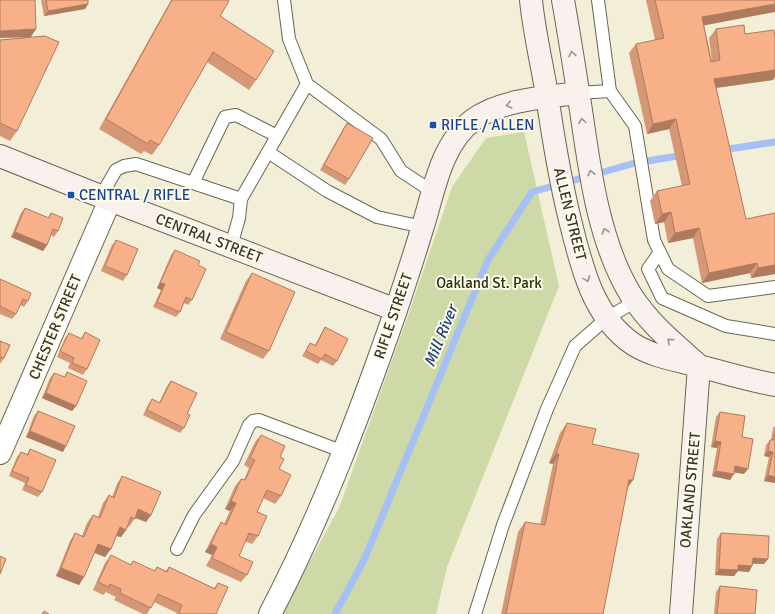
<svg xmlns="http://www.w3.org/2000/svg" width="775" height="614" font-family="Signika,sans-serif">
  <style>
    .green { fill: #cdd9a6 }
    .lines { fill: none; stroke-linecap: round; stroke-linejoin: round }
    .stream { stroke: #a5c0f4; stroke-width: 7 }
    .service-casing { stroke: #6a6652; stroke-width: 14 }
    .minor-casing { stroke: #6a6652; stroke-width: 24 }
    .secondary-casing { stroke: #6a6652; stroke-width: 24 }
    .service { stroke: #fff; stroke-width: 12 }
    .minor { stroke: #fff; stroke-width: 22 }
    .secondary { stroke: #f9f1ee; stroke-width: 22 }
    .wall { fill: #d59775 }
    .shaded-wall { fill: #ae7b5f }
    .building { fill: #f8b088; stroke: #ae7b5f }
    .oneway { stroke: #98948e }
    .transit-dot { fill: #1a4fb4; stroke: #fefbe8; stroke-width: 1.5 }
    .labels { text-anchor: middle; dominant-baseline: central; stroke-width: 4; stroke-linejoin: round; paint-order: stroke }
    .transit-label { font-size: 15px; fill: #164399; stroke: #fefbe8; text-anchor: start }
    .street-label { font-size: 15px; fill: #37362d; stroke: #fefbe8 }
    .park-label { font-size: 15px; fill: #292f0e; stroke: #fefbe8 }
    .water-label { font-size: 16px; font-style: italic; fill: #1f3e89; stroke: #fefbe8 }
  </style>
  <rect width="100%" height="100%" fill="#f2eed7"/>
  <path class="green" d="M524 132 559 286 447 567 436 614H281L339 508 410 310 452 187 486 138Z"/>
  <g class="lines">
    <path class="stream" d="M722 150 775 142
      M335 614 364 560 488 260 532 192 635 163 684 155"/>
    <g class="service-casing">
      <path id="service" d="M284 0 289 39 307 84 381 139 401 171 433 192
        M598 0 610 91
        M578 93 610 91 635 126 654 240 668 269 708 296 775 287
        M268 152 327 191 377 217 423 227
        M193 183 225 117 236 115 277 136
        M101 196 116 170 124 166 136 164 241 199 239 218 231 246
        M241 199 307 84
        M660 252 648 269 662 298 726 326 775 334
        M177 549 194 515 233 461 249 425 253 421 259 420 344 452
        M475 614 503 525 547 409 575 346 607 318 636 301"/>
    </g>
    <g class="minor-casing">
      <path id="minor" d="M0 453 110 200
        M270 614C321 516 360 414 396 310"/>
    </g>
    <g class="secondary-casing">
      <path id="secondary" d="M531 0C534 32 542 64 547 95 553 137 560 179 570 220 581 265 593 317 633 344 653 357 677 360 699 366 725 373 748 380 775 385
        M563 0C570 39 576 78 582 117 590 174 600 245 631 295 649 323 671 341 696 363
        M0 156 110 200 396 310C405 283 414 256 422 229 434 192 440 145 473 120 500 100 545 97 578 93
        M681 614 699 366"/>
    </g>
    <use href="#service" class="service"/>
    <use href="#minor" class="minor"/>
    <use href="#secondary" class="secondary"/>
  </g>
  <path class="wall" d="M41 0H89L88 1V4L85 9 44 16Z
    M171 0H228L220 16 256 80 249 90 207 62 159 145 152 155 144 151 141 154 99 129Z
    M646 0H775L704 25 712 61 709 38 716 29 745 34 773 80 716 88 746 219 775 274 751 278 750 273 702 283 693 238 668 243 664 222 655 224 650 201 657 191 682 186 669 129 647 134 629 53 636 44 655 40Z
    M26 37 0 38 31 37 17 131 10 141 0 136V40Z
    M347 123 349 179 345 185 320 170 343 129Z
    M25 208 48 218 51 213 58 231 54 237 51 235 47 245 43 251 11 237 21 213Z
    M116 240 127 275 123 281 101 271 112 245Z
    M175 250 198 265 192 300 188 305 184 303 180 312 176 317 153 307 161 290 157 288 171 255Z
    M252 273 269 351 263 359 220 339 246 281Z
    M0 279 28 301 24 307 20 305 16 314 12 319 0 314Z
    M325 327 337 361 333 366 321 360 318 364 302 356 307 348 310 343 315 345 322 332Z
    M85 332 87 369 83 375 68 368 70 363 57 357 65 338 69 333 81 339Z
    M0 341 4 358 0 364Z
    M67 372 76 406 72 411 42 398 50 378 54 373 64 377Z
    M171 381 187 414 184 428 180 433 143 415 148 405 152 399 159 403 167 386Z
    M38 411 63 452 26 437 34 416Z
    M720 412 744 474 734 472 730 480 712 476 717 448 711 447 716 417Z
    M567 423 633 480 627 488 603 614H501L518 532 525 522 540 525 553 464 549 463 560 433Z
    M775 426V483L764 481 769 457 764 456 766 445 770 440H771L773 428Z
    M261 435 280 457 279 469 281 496 275 504 263 498 257 512 258 536 252 544 245 541 239 556 247 575 241 582 206 566 212 555 205 552 216 530 221 522 224 524 230 511 225 509 235 486 241 479 244 480 249 468 244 465 255 442Z
    M30 449 42 492 38 497 22 490 25 483 9 476 17 457 21 452 27 454Z
    M122 476 151 515 146 522 135 518 129 527 128 526 126 530 121 537 116 536 105 557 94 552 79 585 56 576 70 541 75 533 82 536 87 523 93 515 98 517 103 503 109 495 112 497 117 484Z
    M721 533 764 564H753L749 572 738 571 734 576 715 575 717 539Z
    M111 555 130 565 133 561 154 571 157 567 166 571 169 567 214 588 218 583 216 614H176L177 613 154 602 147 614H143L114 600 116 597 106 592 103 595 93 590 105 563Z
    M720 586 755 614H714L716 592Z"/>
  <path class="shaded-wall" d="M88 4 85 9 44 16 48 11Z
    M775 4V12L696 27 702 17Z
    M36 29 31 37 0 38V31Z
    M775 70V77L773 80 707 89 714 79Z
    M676 119 669 129 647 134 653 124Z
    M671 212 664 222 655 224 662 214Z
    M699 228 693 238 668 243 675 233Z
    M15 232 47 245 43 251 11 237Z
    M757 263 750 273 702 283 709 273Z
    M775 265V274L751 278 758 268Z
    M160 283 165 284 161 290 157 288Z
    M46 393 76 406 72 411 42 398Z
    M30 431 66 446 63 452 26 437Z
    M715 441 721 442 717 448 711 447Z
    M768 451 773 452 769 457 764 456Z
    M556 454H559L553 464 549 463Z
    M735 466 748 469 744 474 732 472Z
    M716 471 734 474 730 480 712 476Z
    M768 475 775 477V483L764 481Z
    M629 480H633L626 490Z
    M231 501 236 503 230 511 225 509Z
    M138 509 151 515 146 522 133 517Z
    M120 527 126 530 121 537 114 535Z
    M98 544 111 549 105 557 92 552Z
    M211 544 217 547 212 555 205 552Z
    M753 558 768 559 764 564 749 563Z
    M738 565 752 566 749 572 738 571 734 576 715 575 719 569Z
    M61 568 84 577 79 585 56 576Z"/>
  <path class="building" d="M0 0H35L36 29 0 31Z
    M46 0H88V4L48 11Z
    M172 0H228L229 1 220 16 274 51 256 80 213 52 159 145 150 140 148 144 106 119Z
    M655 0H775V4L702 17 711 62 720 60 716 29 744 25 745 34 774 30 775 37V70L714 79 746 219 775 213V265L758 268 757 263 709 273 699 228 675 233 671 212 662 214 657 191 690 184 676 119 653 124 636 44 664 38Z
    M45 36 59 42 17 131 0 123V40Z
    M347 123 373 138 349 179 324 165Z
    M25 208 49 218 51 213 63 218 58 231 53 229 47 245 15 232Z
    M116 240 138 249 127 275 105 266Z
    M175 250 200 261 198 265 206 269 192 300 186 297 180 312 157 302 165 284 160 283Z
    M252 273 295 292 269 351 226 332Z
    M0 279 31 293 28 301 23 299 16 314 0 306Z
    M325 327 348 339 337 361 325 354 322 359 306 351 310 343 316 346Z
    M85 332 100 340 87 369 72 363 74 358 60 351 69 333 82 339Z
    M0 341 10 345 4 358 0 357Z
    M67 372 87 381 76 406 46 393 54 373 65 377Z
    M171 381 197 393 187 414 190 415 184 428 147 410 152 399 160 403Z
    M38 411 75 426 66 446 30 431Z
    M720 412 745 416 742 437 753 439 748 469 735 466 734 474 716 471 721 442 715 441Z
    M567 423 596 429 592 444 639 454 633 480H629L603 614H506L525 522 545 525 559 454H556Z
    M775 434V477L768 475 773 452 768 451 770 440H774Z
    M261 435 285 446 280 457 284 459 279 469 291 475 281 496 267 490 257 512 267 516 258 536 249 533 239 556 253 562 247 575 212 558 217 547 211 544 221 522 226 525 236 503 231 501 241 479 245 480 255 460 250 458Z
    M30 449 56 460 42 492 26 485 29 478 12 471 21 452 28 455Z
    M122 476 161 492 151 515 138 509 135 519 131 517 126 530 120 527 111 549 98 544 84 577 61 568 75 533 84 537 93 515 100 518 109 495 114 498Z
    M721 533 769 536 768 559 753 558 752 566 738 565V570L719 569Z
    M111 555 131 565 133 561 155 571 157 567 167 572 169 567 215 589 218 583 228 587 216 614H182L179 613 182 605 158 594 151 608 120 593 121 589 110 584 109 587 98 582Z
    M0 556 6 559 0 574Z
    M720 586 757 590 755 614H717Z
    M44 611 49 614H42Z"/>
  <defs><path id="oneway-chevron" d="M-2-3.5L2.5 0L-2 3.5" fill="none" stroke-width="1.6" stroke-linecap="round" stroke-linejoin="round"/></defs>
  <g class="oneway">
    <use href="#oneway-chevron" transform="translate(572 54) rotate(-99)"/>
    <use href="#oneway-chevron" transform="translate(509 105) rotate(167)"/>
    <use href="#oneway-chevron" transform="translate(582 121) rotate(-98)"/>
    <use href="#oneway-chevron" transform="translate(591 173) rotate(-102)"/>
    <use href="#oneway-chevron" transform="translate(605 231) rotate(-108)"/>
    <use href="#oneway-chevron" transform="translate(587 279) rotate(70)"/>
    <use href="#oneway-chevron" transform="translate(670 341) rotate(-138)"/>
  </g>
  <g class="transit-dot">
    <rect x="429" y="121" width="8" height="8" rx="2"/>
    <rect x="67" y="191" width="8" height="8" rx="2"/>
  </g>
  <g class="labels">
    <g class="transit-label">
      <text x="441" y="125">RIFLE / ALLEN</text>
      <text x="79" y="195">CENTRAL / RIFLE</text>
    </g>
    <g class="street-label">
      <text transform="translate(570 214) rotate(76)">ALLEN STREET</text>
      <text transform="translate(209 238) rotate(21)">CENTRAL STREET</text>
      <text transform="translate(393 316) rotate(-71)">RIFLE STREET</text>
      <text transform="translate(55 327) rotate(-67)">CHESTER STREET</text>
      <text transform="translate(690 490) rotate(-85)">OAKLAND STREET</text>
    </g>
    <g class="park-label">
      <text x="489" y="283">Oakland St. Park</text>
    </g>
    <g class="water-label">
      <text transform="translate(441 336) rotate(-68)">Mill River</text>
    </g>
  </g>
</svg>
